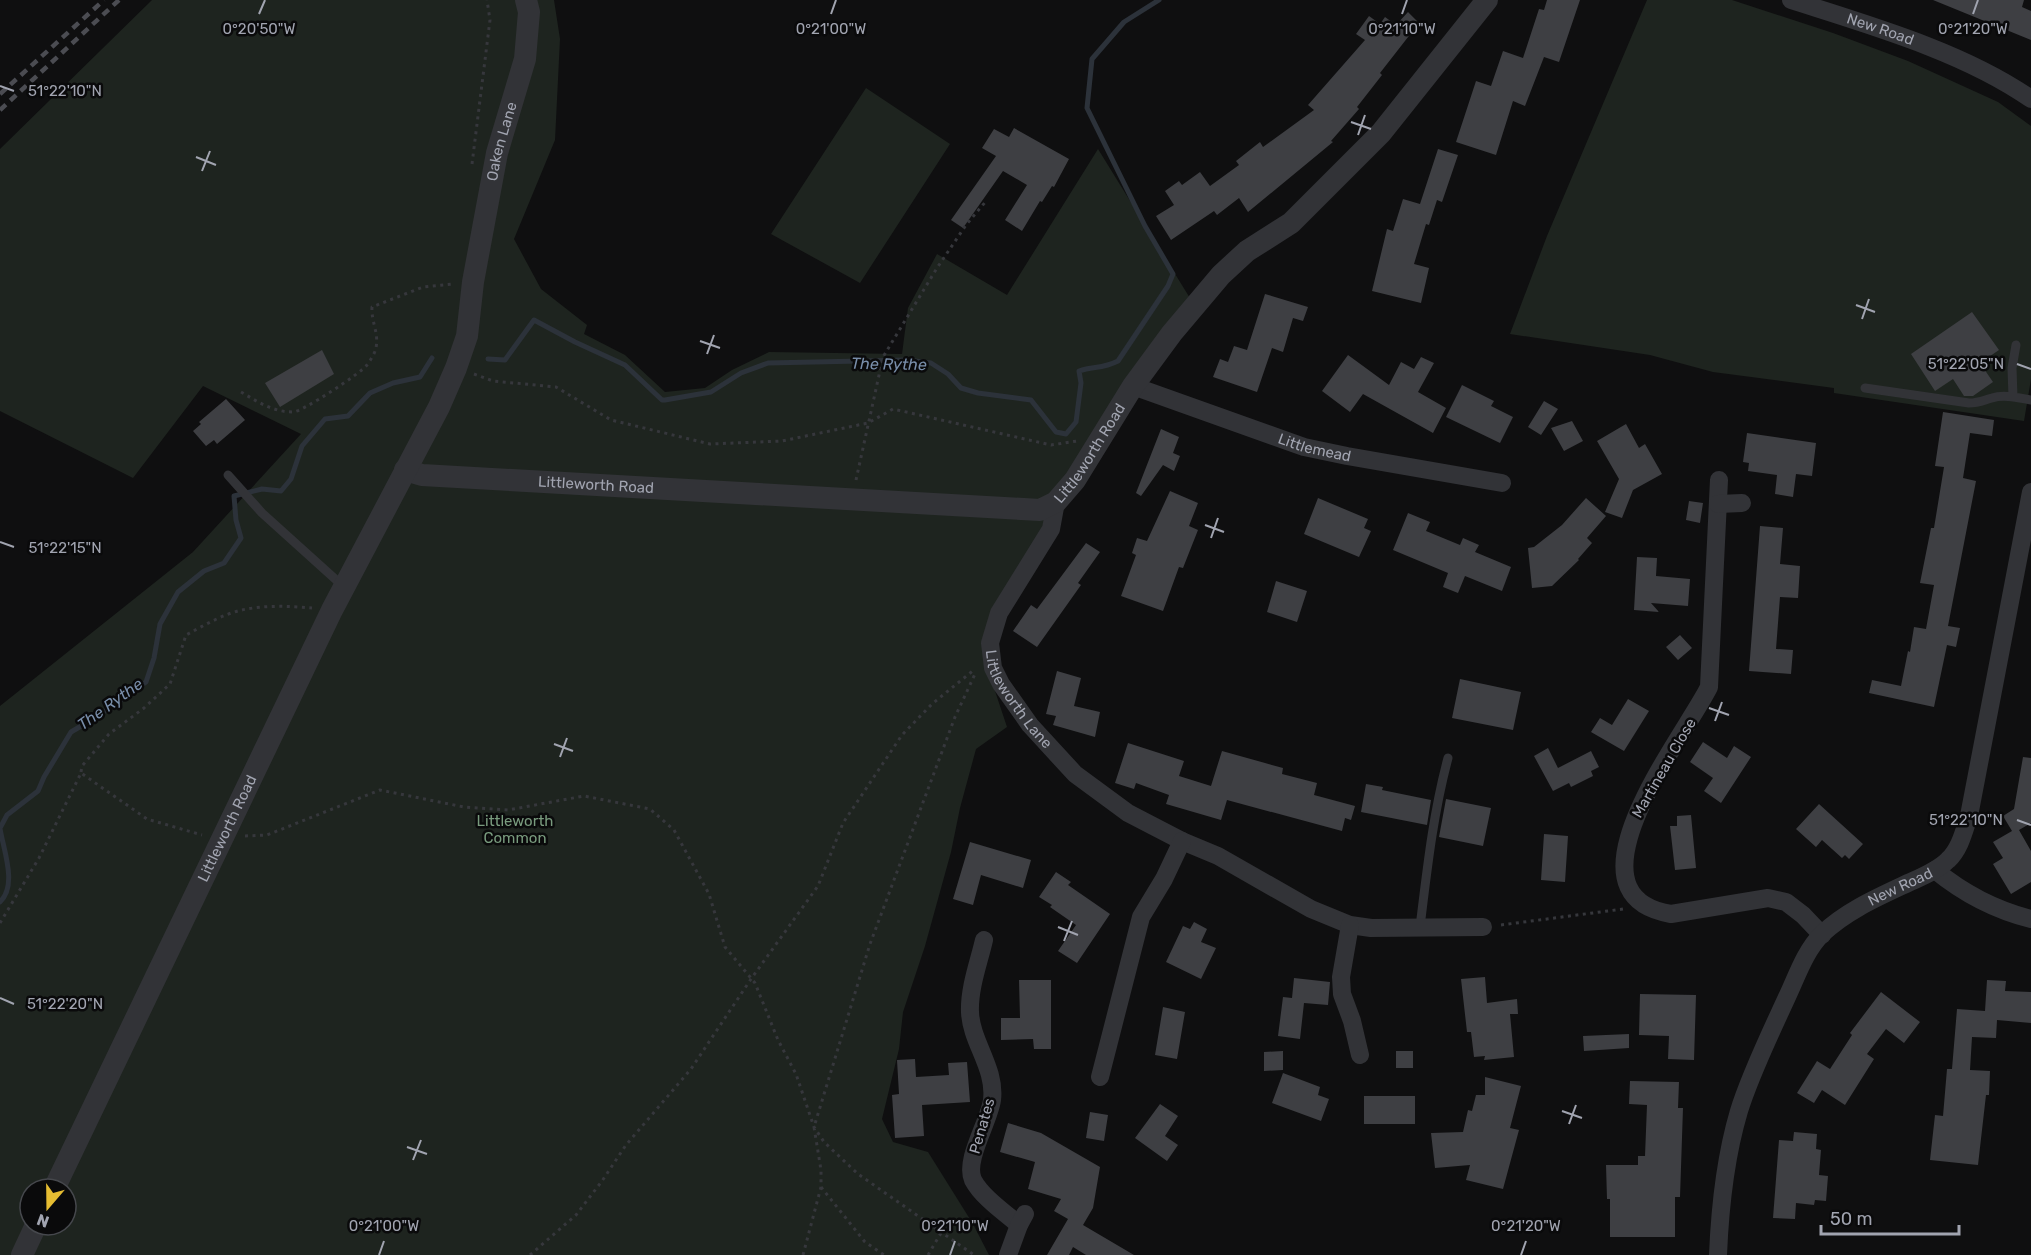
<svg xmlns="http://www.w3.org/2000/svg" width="2031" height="1255" font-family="Rubik,sans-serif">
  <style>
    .green { fill: #1e241f; fill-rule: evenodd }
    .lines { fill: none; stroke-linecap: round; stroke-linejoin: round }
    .stream { stroke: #2c323a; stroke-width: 5 }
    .building { fill: #3e3f43 }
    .path { stroke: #36373c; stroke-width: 3; stroke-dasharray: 3 4.5; stroke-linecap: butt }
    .service { stroke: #323337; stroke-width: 9 }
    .minor { stroke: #323337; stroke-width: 18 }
    .tertiary { stroke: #323337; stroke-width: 22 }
    .rail { stroke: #4b4c52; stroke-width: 4.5; stroke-dasharray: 8 6; stroke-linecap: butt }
    .ticks { fill: none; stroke: #a1a4b0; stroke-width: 2 }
    .labels { text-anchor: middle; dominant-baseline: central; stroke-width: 5; stroke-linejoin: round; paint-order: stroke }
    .street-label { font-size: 15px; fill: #a1a4b0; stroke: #0a0a0b }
    .park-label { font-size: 15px; fill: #799b7e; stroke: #0a0a0b }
    .water-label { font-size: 16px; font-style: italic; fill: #798eaa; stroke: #0a0a0b }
    .ticks-label { font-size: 15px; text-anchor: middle; fill: #a1a4b0; stroke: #0a0a0b; stroke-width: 5; stroke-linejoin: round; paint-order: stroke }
  </style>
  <rect width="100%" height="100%" fill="#0f0f10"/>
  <path class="green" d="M152 0H554L560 39 555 140 514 239 541 289 587 325 584 334 625 355 665 392 705 388 732 370 769 352 902 354 908 308 937 254 1007 295 1098 149 1193 303 1133 386 999 613 994 688 1007 727 976 749 960 808 951 852 925 946 903 1012 899 1049 882 1119 893 1142 928 1152 973 1224 989 1255H0V706L193 552 301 434 203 386 133 478 0 411V149ZM30 1189H66V1225H30Z
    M1647 0H1732L1833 33 1908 61 1998 102 2031 126V379L2024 421 1834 393V388L1713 372 1650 355 1510 334 1547 236Z
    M866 88 950 144 860 283 771 234Z"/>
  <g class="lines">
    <path class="stream" d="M488 359 505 360 534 320 575 342 625 365 662 400H665L711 392 741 373 768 363 907 360 931 363 948 374 961 388 978 393 1031 400 1056 432 1066 434 1076 422 1081 383 1079 371C1094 366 1102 369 1118 361L1168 286 1173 274 1145 226 1087 108 1092 59 1124 22 1159 0
      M0 828 7 815 38 791 44 777 71 732 98 716 146 682 154 658 160 624 178 592 204 571 224 563 241 538 236 520 234 496 262 489 281 491 291 479 302 446 325 419 348 416 370 393 393 383 420 377 432 358
      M0 828C3 849 18 885 0 902"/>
  </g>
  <path class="building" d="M1547 0H1580L1559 62 1544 57 1525 106 1513 101 1496 155 1456 142 1476 81 1491 86 1503 51 1523 58 1539 9 1544 10Z
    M1933 0H2024L2022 7 2031 11V40Z
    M1408 12 1419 23 1380 73 1382 75 1357 107 1359 109 1331 141 1333 142 1248 212 1239 198 1217 215 1214 211 1171 240 1156 216 1174 205 1165 191 1179 181 1182 185 1200 172 1210 186 1239 165 1236 161 1260 142 1263 147 1314 110 1308 105 1365 40 1356 34 1369 16 1380 24 1385 17 1396 25Z
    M1014 128 1069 159 1054 187 1052 186 1042 202 1040 201 1022 231 1005 220 1027 185 1003 171 963 228 951 220 996 156 982 148 994 129 1009 137Z
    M1438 149 1458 155 1442 202 1437 200 1429 225 1426 224 1414 264 1429 268 1421 303 1372 291 1387 229 1393 231 1403 199 1420 204Z
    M1265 294 1308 307 1303 321 1293 318 1283 352 1272 348 1257 392 1213 377 1220 359 1228 362 1234 346 1247 350Z
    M1972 312 1999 350 1980 363 1993 382 1973 396H1964L1953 379 1935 391 1911 354Z
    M322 350 334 374 280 407 265 383Z
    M1348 355 1389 385 1401 362 1414 369 1421 357 1434 363 1418 392 1446 408 1433 433 1363 394 1350 412 1322 391Z
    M1462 385 1494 401 1491 406 1513 417 1500 443 1446 417Z
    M226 399 245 420 217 444 214 440 206 446 193 431 201 424 199 422Z
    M1544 401 1558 409 1541 435 1528 427Z
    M1943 412 1994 420 1992 436 1970 433 1963 478 1976 481 1948 626 1960 628 1956 647 1947 645 1934 707 1869 693 1872 680 1901 686 1908 651 1910 652 1914 627 1926 629 1934 585 1920 583 1931 528H1934L1944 467 1935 466Z
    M1572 421 1583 441 1564 451 1551 428Z
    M1626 424 1639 448 1645 444 1662 474 1633 490 1622 518 1605 512 1619 479 1597 441Z
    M1161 429 1179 437 1173 453 1180 456 1174 471 1163 465 1141 496 1136 493Z
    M1747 433 1816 443 1812 476 1796 474 1793 497 1775 494 1777 475 1748 471 1749 463 1743 462Z
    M1170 491 1198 503 1189 526 1198 530 1183 568 1179 567 1163 611 1121 596 1136 555 1132 553 1137 538 1147 541Z
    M1318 498 1368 519 1364 528 1371 531 1359 557 1304 534Z
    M1586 498 1606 516 1587 538 1592 543 1578 559 1579 560 1552 586 1532 588 1528 548 1534 547 1562 525Z
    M1689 501 1703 503 1700 523 1686 520Z
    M1408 513 1430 522 1426 531 1460 545 1463 538 1479 545 1475 552 1511 567 1502 591 1465 576 1458 593 1443 587 1448 573 1393 550Z
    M1760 526 1783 528 1780 564 1800 566 1798 598 1780 597 1776 649 1793 650 1791 674 1749 671Z
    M1086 543 1100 552 1078 583 1081 585 1037 647 1013 631 1031 605 1037 609Z
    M1637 557 1657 558 1656 576 1690 579 1688 606 1651 603 1659 612 1634 610Z
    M1276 581 1307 591 1297 622 1267 612Z
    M1680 635 1692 648 1678 660 1666 647Z
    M1057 671 1081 678 1074 706 1100 712 1095 737 1053 725 1056 716 1046 714Z
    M1460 679 1521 692 1513 730 1452 718Z
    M1628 699 1649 711 1624 751 1591 732 1600 718 1612 725Z
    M1703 742 1727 758 1734 746 1751 757 1721 803 1704 791 1713 778 1690 762Z
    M1128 743 1184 761 1179 776 1211 786 1222 751 1283 768 1282 774 1317 783 1314 795 1355 806 1351 820 1345 818 1342 831 1227 800 1221 820 1166 804 1169 795 1136 783 1134 789 1115 783Z
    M1548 748 1558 768 1591 751 1599 767 1591 771 1593 776 1571 787 1569 783 1553 791 1534 756Z
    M2023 757 2031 758V823L2019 830 2031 851V882L2011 894 1993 864 2003 858 1993 842 2012 831 2003 816 2014 809Z
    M1366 784 1383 787 1382 790 1431 800 1427 825 1361 812Z
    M1446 799 1491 808 1483 846 1439 837Z
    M1819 804 1863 844 1849 859 1845 855 1842 858 1822 840 1816 847 1796 829Z
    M1691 815 1696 868 1675 870 1670 826H1677V816Z
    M1544 834 1568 836 1565 882 1541 880Z
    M970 842 1031 860 1023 888 981 875 973 905 953 899Z
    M1056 872 1071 882 1068 885 1110 914 1077 963 1058 951 1076 925 1050 907 1052 905 1039 897Z
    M1194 922 1207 929 1201 942 1216 948 1201 979 1166 962 1183 926 1190 929Z
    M1485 977 1487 1003 1517 999 1518 1014H1510L1514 1057 1484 1060 1485 1056 1474 1057 1471 1032H1467L1461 979Z
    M1294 978 1330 982 1328 1005 1304 1003 1300 1039 1278 1036 1283 997 1292 998Z
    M1019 980H1051V1049H1034L1033 1039 1001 1040V1018H1020Z
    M1987 980 2006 981 2005 991 2031 992V1023L1997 1020 1996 1038 1972 1037 1970 1070 1990 1071 1989 1095H1986L1978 1165 1930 1160 1935 1115 1943 1116 1947 1069H1952L1957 1009 1985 1011Z
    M1881 992 1920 1022 1904 1043 1886 1029 1867 1054 1874 1059 1845 1105 1822 1090 1814 1103 1797 1093 1817 1061 1830 1069 1852 1035 1850 1033Z
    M1640 994 1696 995 1694 1060 1668 1059 1669 1036 1639 1035Z
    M1163 1007 1185 1012 1177 1059 1155 1055Z
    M1629 1034V1048L1584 1051 1583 1036Z
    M1283 1051V1070L1264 1071V1052Z
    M1396 1051H1413V1068H1396Z
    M915 1059 916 1077 949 1075 948 1063 967 1062 970 1102 922 1105 924 1136 895 1138 892 1095 899 1094 897 1060Z
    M1283 1073 1320 1087 1318 1095 1329 1099 1321 1121 1272 1103Z
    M1485 1077 1521 1086 1510 1128 1519 1130 1503 1189 1466 1180 1470 1165 1435 1168 1431 1133 1463 1132 1468 1110 1472 1111 1476 1095H1485Z
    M1630 1081 1679 1082 1678 1108H1683L1680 1197H1675V1237H1610V1199H1607L1606 1165H1638V1156H1645L1647 1105 1629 1104Z
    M1364 1096H1415V1124H1364Z
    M1160 1104 1178 1116 1165 1136 1178 1145 1167 1161 1135 1138Z
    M1090 1112 1108 1115 1104 1141 1086 1138Z
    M1008 1123 1041 1133 1100 1167 1093 1208 1083 1225 1134 1255H1086L1073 1247 1069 1255H1047L1068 1219 1054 1211 1061 1199 1028 1189 1035 1162 1000 1152Z
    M1794 1132 1817 1134 1816 1149 1821 1150 1819 1175 1828 1176 1826 1201 1815 1200 1814 1205 1796 1203 1795 1219 1773 1218 1779 1140 1793 1141Z"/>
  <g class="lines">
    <path class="path" d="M472 164 490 20 487 0
      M474 374 493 381 556 387 611 420 710 444 782 441 868 423 893 409 1051 445 1077 441
      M241 392C258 402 273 412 293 412 302 412 361 373 367 365 370 361 375 353 376 348 379 332 371 322 372 307L423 287 454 284
      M856 480 883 357 937 268 966 225 987 200
      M81 772 82 766 109 734 144 708 170 684 186 635C203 626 223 614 242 610 264 605 290 606 312 608
      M245 836 267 835 380 790 464 807 508 810 584 796 650 809 674 830 709 894 725 947 755 983 778 1040 796 1074 814 1127 824 1142 858 1174 974 1255
      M0 923 39 858 81 773 147 819 202 835
      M1501 925 1623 909
      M821 1187 865 1242 884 1255
      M530 1255 576 1215 602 1181 626 1145 691 1069 751 979 818 886 843 823 902 735 932 704 975 669
      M803 1255 821 1187V1170L814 1127 870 944 955 717 975 674
      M928 1255 941 1233"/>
    <path class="service" d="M1865 388 1969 403C1979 403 1984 400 1992 398 2004 394 2019 398 2031 400
      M2013 397 2012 368 2016 345
      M228 475 262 513 344 587
      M1420 927C1427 870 1433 814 1448 758"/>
    <g class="minor">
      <path id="s1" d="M1791 0C1869 25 1964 52 2031 99"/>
      <path id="s2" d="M1133 386 1304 447 1347 456 1502 483"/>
      <path d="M1719 480 1709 687C1685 736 1557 895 1671 914L1768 898 1786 902 1803 915 1822 935"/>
      <path id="s3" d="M1056 502 1051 529 999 613 990 643 993 668 1001 684 1030 725 1075 774 1128 813 1182 841 1218 856 1311 909 1350 925 1371 928 1483 927"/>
      <path d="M1718 504 1742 503"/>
      <path d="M1935 870C1963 893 1995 910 2031 919"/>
      <path d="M1350 925 1341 977 1342 994 1352 1021 1360 1055"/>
      <path d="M984 940C979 962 969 988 970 1012 971 1042 996 1068 992 1100 989 1122 964 1160 973 1180 982 1197 1004 1212 1019 1225"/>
      <path d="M1100 1077 1141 917 1164 879 1182 841"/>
      <path d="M1008 1255 1019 1225 1025 1214"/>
      <path id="s4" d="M1718 1255C1720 1206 1725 1158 1739 1111 1750 1075 1771 1032 1787 997 1797 976 1805 951 1822 934 1846 911 1878 897 1908 883 1921 877 1937 871 1948 860 1960 849 1964 831 1969 816L2031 492"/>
    </g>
    <g class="tertiary">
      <path id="s5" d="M405 470 422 475 1040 510 1056 502 1075 480 1133 386 1172 333 1221 275 1247 251 1291 223 1381 133 1487 0"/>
      <path id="s6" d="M54 1189 332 610 439 407 456 368 467 336 473 282 497 153 525 59 529 12 526 0"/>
      <path d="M22 1255 36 1225"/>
    </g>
    <path class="rail" d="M0 94 104 0
      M0 110 119 0"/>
  </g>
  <path class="ticks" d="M259 14 265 0M831 14 836 0M1402 14 1407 0M1973 14 1978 0M0 86 14 91M1351 122 1371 129M1358 135 1365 115M196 157 216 165M202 171 210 151M1856 305 1875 312M1862 319 1869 299M700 341 720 348M707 354 714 335M2017 364 2031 369M1205 525 1224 532M1211 538 1218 518M0 542 14 547M1709 708 1729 715M1715 721 1722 702M554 744 573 751M560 757 567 738M2017 820 2031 825M1058 927 1078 935M1064 941 1072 921M0 998 14 1004M1562 1111 1582 1118M1569 1124 1576 1105M407 1147 427 1154M413 1160 421 1140M379 1255 384 1241M950 1255 955 1241M1521 1255 1526 1241"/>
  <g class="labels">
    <g class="street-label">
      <text stroke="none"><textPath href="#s1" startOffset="94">New Road</textPath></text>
      <text stroke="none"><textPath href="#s6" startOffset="1146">Oaken Lane</textPath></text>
      <text stroke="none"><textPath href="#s2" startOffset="192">Littlemead</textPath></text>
      <text stroke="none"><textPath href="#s5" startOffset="714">Littleworth Road</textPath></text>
      <text stroke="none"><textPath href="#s5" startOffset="192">Littleworth Road</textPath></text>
      <text stroke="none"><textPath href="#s3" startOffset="222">Littleworth Lane</textPath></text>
      <text transform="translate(1664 768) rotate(-60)">Martineau Close</text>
      <text stroke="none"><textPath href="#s6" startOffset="400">Littleworth Road</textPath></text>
      <text stroke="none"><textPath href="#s4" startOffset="434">New Road</textPath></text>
      <text transform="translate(982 1126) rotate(-74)">Penates</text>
    </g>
    <g class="park-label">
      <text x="515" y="821">Littleworth<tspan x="515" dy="17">Common</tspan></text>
    </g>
    <g class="water-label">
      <text transform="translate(889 364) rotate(1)">The Rythe</text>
      <text transform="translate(110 704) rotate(-36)">The Rythe</text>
    </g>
  </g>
  <g class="ticks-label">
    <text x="259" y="34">0°20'50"W</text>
    <text x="831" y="34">0°21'00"W</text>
    <text x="1402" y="34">0°21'10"W</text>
    <text x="1973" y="34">0°21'20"W</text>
    <text x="65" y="96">51°22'10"N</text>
    <text x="1966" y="369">51°22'05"N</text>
    <text x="65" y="553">51°22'15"N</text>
    <text x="1966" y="825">51°22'10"N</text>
    <text x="65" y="1009">51°22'20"N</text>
    <text x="384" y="1231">0°21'00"W</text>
    <text x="955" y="1231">0°21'10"W</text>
    <text x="1526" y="1231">0°21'20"W</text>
  </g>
  <g transform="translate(48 1207) rotate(200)"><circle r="28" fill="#0a0a0b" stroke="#46484d" stroke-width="1.5"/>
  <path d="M0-4.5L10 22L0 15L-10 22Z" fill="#e6bd32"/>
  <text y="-9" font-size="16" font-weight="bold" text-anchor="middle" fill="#a1a4b0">N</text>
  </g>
  <path d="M1821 1225v9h138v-9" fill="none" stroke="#a1a4b0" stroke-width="3"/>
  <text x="1830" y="1225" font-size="18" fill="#a1a4b0" stroke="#0a0a0b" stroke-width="4.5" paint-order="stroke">50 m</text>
</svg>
